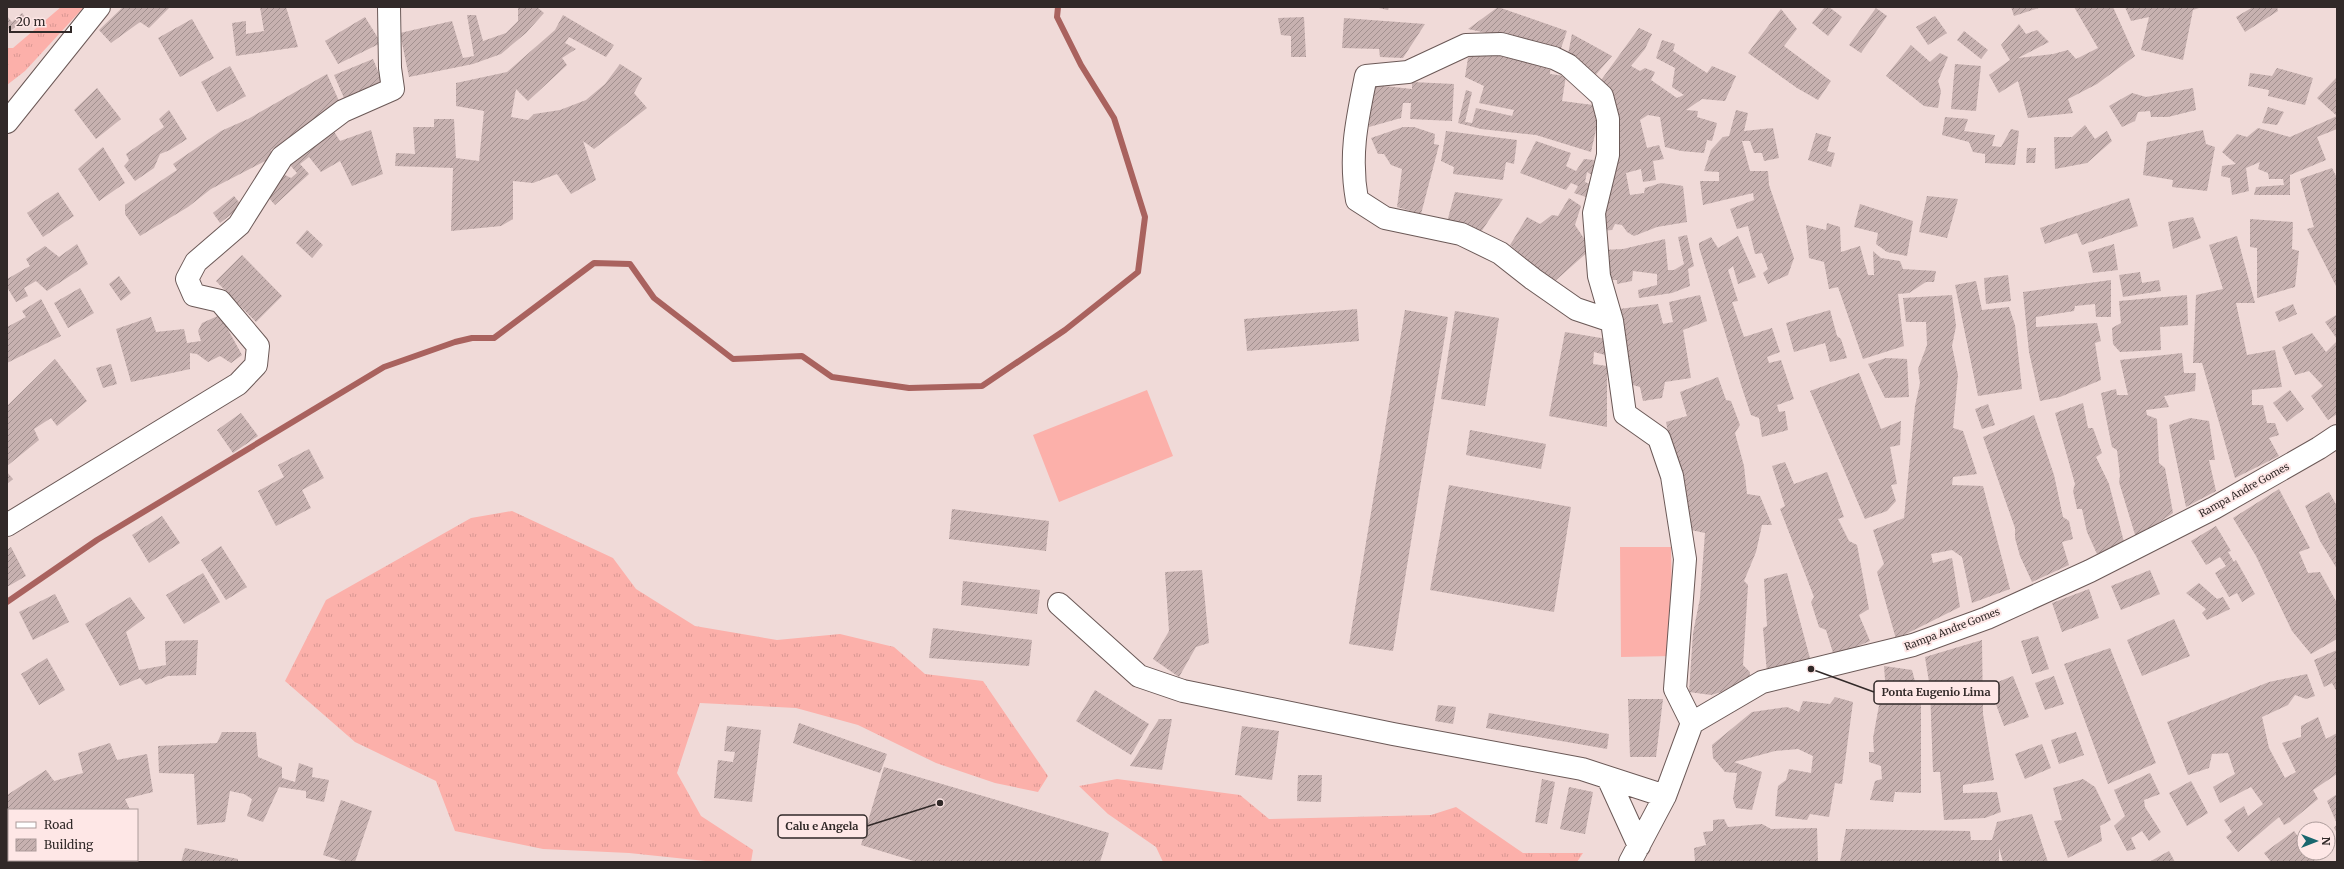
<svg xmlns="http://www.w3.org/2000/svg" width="2344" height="869" font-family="Merriweather,serif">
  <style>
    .grass { fill: url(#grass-tufts) }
    .garden { fill: #fcb0aa }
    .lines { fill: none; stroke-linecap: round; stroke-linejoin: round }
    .stream { stroke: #a9625e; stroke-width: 6 }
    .building { fill: url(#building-hatch) }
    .minor-casing { stroke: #6b5957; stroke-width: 24 }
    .minor { stroke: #fff; stroke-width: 22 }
    .labels { text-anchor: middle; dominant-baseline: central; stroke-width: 4; stroke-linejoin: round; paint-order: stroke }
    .street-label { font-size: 10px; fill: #312928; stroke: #fee7e6 }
    .leader { fill: none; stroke: #312928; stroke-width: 1.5 }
    .callout-dot { fill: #312928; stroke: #fee7e6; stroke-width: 1.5 }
    .callout { fill: #fee7e6; stroke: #312928; stroke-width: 1.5 }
    .callout-label { font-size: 11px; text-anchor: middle; font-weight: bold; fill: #312928 }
  </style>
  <defs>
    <pattern id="grass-tufts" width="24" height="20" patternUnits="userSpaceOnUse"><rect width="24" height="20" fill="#fcb0aa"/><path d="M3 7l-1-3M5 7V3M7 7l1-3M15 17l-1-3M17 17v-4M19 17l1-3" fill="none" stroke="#d89792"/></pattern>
    <pattern id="building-hatch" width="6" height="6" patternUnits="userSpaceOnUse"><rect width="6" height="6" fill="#c7b1b0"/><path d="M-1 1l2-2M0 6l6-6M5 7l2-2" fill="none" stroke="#a2908f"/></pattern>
  </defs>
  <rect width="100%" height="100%" fill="#f0dad8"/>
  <path class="grass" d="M61 7H84L25 71 7 85V48H13Z
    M512 511 613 558 636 589 695 626 777 640 840 634 894 647 925 674 983 681 1048 776 1038 792 995 783 936 763 858 725 796 708 700 703 677 773 701 816 753 850 751 862H715L629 853 543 849 455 831 436 781 355 742 285 681 326 600 471 518Z
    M1117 779 1240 795 1269 819 1431 815 1456 807 1523 853H1583L1577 862H1163L1156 847 1108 814 1079 786Z"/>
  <path class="garden" d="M1147 390 1173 456 1059 502 1033 435Z
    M1620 547H1671L1673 656 1621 657Z"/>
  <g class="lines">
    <path class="stream" d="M7 602 97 540 384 367 455 342 472 338H494L594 263 630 264 654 298 733 359 802 356 832 377 909 388 982 386 1065 330 1138 272 1145 217 1114 118 1081 65 1057 17 1058 7"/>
  </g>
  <path class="building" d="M123 7H170L149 28 140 22 111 43 99 30Z
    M260 7H286L298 47 236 56 232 23 246 21V34L264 31Z
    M518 7H537L544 13 526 33 501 54 473 64 409 77 400 33 452 21 463 58 474 56 467 15H476L483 41 506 33 518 21Z
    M1374 7H1389L1388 10Z
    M1498 7 1567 31 1559 54 1506 37 1468 29Z
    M1825 7H1829L1842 17 1828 36 1812 23Z
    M2011 7H2042L2014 16Z
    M2074 7H2113L2135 56 2097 84 2068 99 2073 113 2028 118 2018 81 1999 93 1989 75 2010 60 2001 45 2019 24 2026 34 2037 30 2049 42 2018 58 2053 54 2068 50 2076 59 2098 48Z
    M2125 7H2202L2193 10 2183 60 2141 50 2149 17 2131 21Z
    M2253 7H2277L2278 11 2245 32 2236 17Z
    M1876 8 1887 16 1861 53 1849 45Z
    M1781 9 1797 29 1784 46 1831 81 1818 100 1797 88 1748 53Z
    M22 13 26 18 9 32 7 16 12 22Z
    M563 15 614 45 606 57 569 37 565 43 576 49 562 58 567 65 528 101 516 89 511 117 528 120 534 114 560 110 586 100 605 84 620 64 642 78 634 93 647 108 594 149 583 141 596 180 571 194 557 174 533 183 513 181V219L501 226 451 231 453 168 395 166 396 153 415 154 413 127H434V119H454L456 158 479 161 484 111 456 106V83L507 72 555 30Z
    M1935 16 1947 33 1928 45 1916 27Z
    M365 17 381 43 338 64 325 41Z
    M1304 17 1306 57H1291V36L1281 35 1278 18Z
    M1344 18 1425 24 1403 58 1380 57 1379 49 1342 48Z
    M192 19 214 58 180 77 158 38Z
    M1639 28 1652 34 1645 49 1631 66 1640 71 1645 68 1655 72 1651 80 1677 98 1684 95 1672 87 1675 68 1656 58 1662 40 1675 44 1673 51 1707 73 1712 66 1736 76 1725 101 1702 99 1686 110 1698 111 1697 117 1717 123 1712 141 1707 140 1704 153 1681 151 1665 147 1660 117 1648 115 1640 120 1647 148 1659 145 1664 159 1653 161 1656 180 1643 182 1641 169 1626 173 1630 195 1644 193 1645 188 1661 183 1683 186 1687 222 1657 227 1634 236 1627 232 1622 225 1615 224 1612 230 1601 231 1612 115 1618 110 1599 83Z
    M1964 31 1988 50 1981 59 1957 40Z
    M1572 34 1612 56 1593 78 1568 54Z
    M1911 45 1930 62 1940 53 1948 57 1938 81 1941 91 1938 108 1924 106 1886 76Z
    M1481 50 1551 62 1550 74 1566 76 1562 101 1593 105 1597 125 1591 152 1536 135 1481 129 1458 123 1466 90 1472 92 1465 122 1472 123 1476 108 1512 116 1514 110 1479 103 1484 86 1465 77 1468 58Z
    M373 59 382 81 344 98 334 75Z
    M1955 64 1981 66 1976 111 1951 109Z
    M230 66 246 96 217 112 201 82Z
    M2277 68 2313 78 2305 105 2268 96 2269 90 2248 86 2250 73 2272 76Z
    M327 74 339 101 294 136 271 150 273 157 211 189 188 207 140 236 125 214V205L177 170 173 164 221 131 248 119Z
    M2336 78 2337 129 2317 137 2326 160 2290 175V195H2254L2256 187 2284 185 2283 179H2269L2268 173 2258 169 2260 162 2246 168 2249 191 2232 195 2230 178 2221 176 2222 166 2236 164 2222 152 2237 134 2247 137 2258 128 2290 137 2337 116 2317 98Z
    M1412 82 1454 84 1452 121 1410 119 1411 103H1403L1401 118 1369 127 1374 85 1412 89Z
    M97 88 121 119 96 139 74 110Z
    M2193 88 2196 110 2168 117H2151L2150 111 2138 112 2135 121 2122 127 2109 106 2132 93 2146 97Z
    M2268 107 2284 112 2277 125 2262 123Z
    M169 110 187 139 170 150 160 154 154 168 135 181 124 166 129 160 126 154 164 127 159 119Z
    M1736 110 1748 113 1744 131 1773 128 1779 158 1764 161 1762 153H1754L1750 141H1742L1750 171H1768L1769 185 1794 258 1788 275 1768 284 1763 273 1768 269 1762 253 1755 254 1748 226 1737 229 1730 209 1754 200 1753 193 1703 205 1700 181H1719V172L1704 171 1711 150 1723 137 1729 136Z
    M1945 117 1968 119 1964 131 1995 135 1992 146 2001 147 2011 129 2019 131 2015 165 1985 163V154L1973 152 1969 142 1942 135Z
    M2085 125 2095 139 2107 131 2112 141 2087 163 2055 169 2054 137H2072Z
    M1403 127H1414L1435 134 1434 144 1439 145 1421 214 1397 207 1402 169 1391 165 1384 154H1378L1371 138Z
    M333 130 340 141 371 130 383 174 352 186 340 161 321 172 309 157 300 164 309 174 275 205 268 197 283 174 291 178 297 173 290 165 293 159Z
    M2203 130 2206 144 2215 147 2207 191 2172 187 2173 180 2143 175 2147 142Z
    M1446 131 1517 140 1514 164 1506 162 1503 180 1453 174 1454 167 1441 161Z
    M1816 133 1831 137 1827 151 1835 153 1831 167 1808 160Z
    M1536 141 1571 153 1566 166 1576 171 1584 159 1594 160 1592 175 1587 172 1585 182 1590 184 1586 197 1574 193 1578 186 1571 183 1566 190 1520 173Z
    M103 147 125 183 99 201 78 169Z
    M2027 148H2036L2035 163H2026Z
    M2332 168 2337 178V288L2307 229 2314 227 2300 179Z
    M58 192 74 216 43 237 27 213Z
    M1455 192 1503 199 1479 235 1446 226Z
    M234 196 242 206 220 223 213 213Z
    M1927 196 1958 199 1947 238 1919 232Z
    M1569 198 1581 206 1575 225 1591 249 1554 282 1510 245 1527 217 1540 224 1552 215 1558 216Z
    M2129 198 2138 226 2082 245 2077 233 2045 244 2040 228Z
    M1860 204 1913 221 1907 256 1887 252 1876 244 1878 233 1854 227Z
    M2193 217 2201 238 2173 249 2168 222Z
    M2250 219 2293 222 2292 249 2299 251 2295 287 2257 298V248L2250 247Z
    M1827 223 1840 227 1841 252 1860 246 1868 275H1874L1873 251 1881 258 1900 261 1903 269 1936 271 1934 282H1926L1909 293 1898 294 1904 346 1863 359 1838 287 1829 289 1824 262 1809 258 1806 225 1826 230Z
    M307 230 323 245 312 258 296 243Z
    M1687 235 1694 266 1688 269 1690 286 1672 293 1639 298 1638 290 1657 285V274L1633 271 1632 281 1617 284V280H1605L1603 250 1623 249 1665 239 1668 270H1674L1684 264 1678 237Z
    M1738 236 1756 277 1738 284 1733 266 1728 270 1738 301 1732 302 1744 337 1772 328 1780 352 1767 357 1769 363 1781 360 1794 399 1777 405 1779 412 1785 411 1788 430 1762 437 1759 418 1751 415 1742 388 1699 247V243L1711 237 1718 248Z
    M2237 236 2255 303H2236L2247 355 2275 350 2282 387 2252 390V405H2263L2267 423H2275L2279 435 2269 438 2279 456 2235 478 2202 363H2193L2196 295 2223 289 2209 245Z
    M77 244 88 264 47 291 36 281 24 288 28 296 16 302 7 287V279L30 266 26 259 45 246 59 257Z
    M2114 244 2118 270 2093 273 2088 252Z
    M242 255 282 296 256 322 216 281Z
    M2140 272 2142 283 2159 280 2161 291 2123 297 2119 275Z
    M2008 275 2011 301 1986 304 1984 278Z
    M119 276 131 293 121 301 109 284Z
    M2111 280V317H2096L2095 304 2075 306 2074 311 2036 317V327L2097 323 2101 341 2095 343 2101 380 2060 397 2040 401 2029 352 2023 292Z
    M1976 281 1982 310 2009 307 2015 325 2022 389 1978 396 1955 285Z
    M80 288 94 313 68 328 54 303Z
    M1700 295 1707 321 1683 330 1691 378 1665 382 1662 398 1643 401 1640 387 1626 383 1619 309 1658 304 1663 324 1673 322 1669 302Z
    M1952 295 1956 326 1952 346 1958 375 1953 428 1963 431 1977 474 1953 477 1952 485 1983 486 2010 589 1972 603 1962 557 1952 550 1931 554 1933 563 1952 558 1960 607 1896 639 1877 572 1884 564 1873 530 1904 518 1915 406 1920 383 1918 369 1927 345 1926 322H1906L1903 298Z
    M2187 295 2188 325 2160 327 2161 350 2120 352 2113 344 2112 328 2121 323 2119 301Z
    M41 299 61 336 7 363V327L26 317 22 311Z
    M2293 304 2297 314 2279 322 2275 312Z
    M1357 309 1359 341 1247 351 1244 319Z
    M1405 310 1448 317 1393 651 1349 644Z
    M1830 310 1837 336 1841 339 1847 358 1830 362 1825 343 1794 352 1786 323Z
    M1455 311 1499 318 1485 406 1441 399Z
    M220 315 242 355 231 363 220 356 208 362 197 354 190 353V369L131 382 116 329 151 317 156 332 184 329 187 343 201 341 198 331 202 323Z
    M2336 315 2337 317V339L2325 322Z
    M1565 332 1607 339 1609 356 1594 352 1593 364 1607 366V427L1549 416Z
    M2312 333 2326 352 2337 341V414L2328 420 2311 396 2323 386 2309 371 2295 375 2282 347Z
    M2182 353 2184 373H2196L2195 391 2164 396 2169 407 2146 410 2147 415 2157 419 2159 463 2165 468 2173 513 2136 538 2119 482 2120 476 2117 450 2112 447 2101 393 2116 389 2117 395H2128L2120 360Z
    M1886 358 1907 359 1909 397 1885 398 1868 364Z
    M55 359 87 401 57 426 51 418 34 429 39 440 7 466V406Z
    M111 364 117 384 103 388 96 368Z
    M1859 373 1881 429 1901 421 1900 445 1890 447 1897 484 1891 485 1896 501 1887 511 1865 519 1810 391Z
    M1718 377 1726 400 1731 401 1740 425 1735 433 1744 466 1747 494 1760 496 1772 525H1762L1756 552 1744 581 1748 585 1743 665 1750 672 1749 684 1711 695 1689 692 1693 633 1700 598 1705 533 1691 530V518L1672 454 1666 422 1687 416 1680 392Z
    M2290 390 2304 409 2287 422 2273 403Z
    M2083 403 2088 428H2093L2102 453 2096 457 2109 484 2124 542 2097 554 2087 532 2082 509H2077L2073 491 2075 484 2055 413Z
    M1988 404 1995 425 1982 429 1975 409Z
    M241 413 258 436 233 453 217 430Z
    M2034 415 2054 475 2063 517 2069 521 2073 539 2062 542 2069 565 2032 582 2020 556 2015 538V528L1983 437Z
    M2190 418 2209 421 2215 460H2209L2216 491 2186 507 2169 425Z
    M1470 430 1546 444 1541 469 1466 455Z
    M309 449 324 478 302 490 311 508 276 526 258 491 284 477 278 465Z
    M1785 462 1794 484 1827 472 1844 517 1838 519 1849 541 1857 545 1869 609 1859 615 1870 641 1834 656 1826 630 1819 627 1811 602 1814 597 1780 509 1785 506 1772 466Z
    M7 472 13 479 7 484Z
    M1449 485 1571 507 1554 612 1430 590Z
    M2279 489 2310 548 2299 552 2308 573 2320 572 2337 603V639L2311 654 2292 631 2256 556 2233 518Z
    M2329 492 2337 506V569L2320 541 2305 506Z
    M952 509 1049 521 1046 551 949 539Z
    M162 516 180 543 149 563 132 535Z
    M2216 526 2231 551 2228 552 2234 562 2236 560 2255 594 2242 602 2237 593 2229 597 2215 573 2226 566 2220 557 2206 565 2191 541Z
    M221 546 247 587 226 600 201 560Z
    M11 547 26 576 7 587V550Z
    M1202 570 1209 643 1196 647 1179 677 1153 659 1169 631 1165 572Z
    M2150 570 2160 594 2121 610 2111 586Z
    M203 573 220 602 184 624 166 595Z
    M1787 573 1811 662 1767 673 1763 628 1767 626 1764 579Z
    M963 581 1040 590 1037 614 961 605Z
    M2199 583 2217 599 2223 597 2230 609 2207 620 2202 613 2206 609 2186 593Z
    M2089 589 2099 618 2062 632 2052 603Z
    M55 594 69 622 33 640 19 612Z
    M130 597 145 618 126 632 139 670 166 665 165 641 198 640 196 675 168 676 146 685 140 678 120 686 85 624Z
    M2174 619 2190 656 2142 676 2127 640Z
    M933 628 1032 640 1029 666 929 658Z
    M2038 636 2049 669 2032 674 2021 641Z
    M1982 640 1983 714 1994 780 1963 785V793L1997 792 2001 812 1985 818 1944 820 1940 772H1933L1930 688 1925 657Z
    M2110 648 2156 763 2108 784 2064 664Z
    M2337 650V692L2332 683 2324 687 2314 660Z
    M47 658 65 690 39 705 21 674Z
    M1884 666 1912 670 1921 704V793L1895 792 1893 802 1870 800 1875 781 1882 779 1881 766 1869 762V752H1874L1873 738 1880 700 1886 693Z
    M2307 674 2315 696 2306 699 2295 695 2288 705 2262 717 2269 748 2285 778 2296 772 2282 743 2301 737V726L2318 717 2326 739 2337 733V774L2313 790 2318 799 2290 822 2284 825 2279 817 2238 852 2226 837 2232 832 2224 820 2244 806 2248 816 2263 804 2251 787 2220 803 2213 787 2235 774 2228 753 2212 754 2209 768 2188 775 2167 722 2269 682Z
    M2013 676 2029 717 2004 726 1994 699 2000 697 1995 683Z
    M2054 676 2064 704 2045 710 2035 683Z
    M1095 690 1149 724 1131 755 1076 721Z
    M1835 697 1853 702 1842 784 1835 783 1829 817 1810 814 1807 820 1775 816 1778 786 1786 780 1789 769 1811 773 1813 756 1798 749 1775 751 1734 762 1762 772 1752 810 1736 808 1733 799 1737 773 1725 772 1713 758 1712 745 1752 712 1787 707 1799 712 1803 701 1830 704Z
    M1628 699H1663L1656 757H1630Z
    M1438 705 1456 707 1453 724 1435 721Z
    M1489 713 1609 734 1607 749 1486 728Z
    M1159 719H1172L1162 770 1130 766Z
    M799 723 887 754 880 773 793 743Z
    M727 726 761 730 752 802 714 798 718 760 733 762 735 752 724 751Z
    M1242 726 1279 731 1272 780 1235 775Z
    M222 732H256L258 757 282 767V778L295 782 299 763 313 768 312 777 329 780 324 802 306 798V791L279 787 263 822 247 816 252 799 244 794 230 791 225 822 197 825 194 774 159 773 158 746 217 743Z
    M2076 732 2084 755 2059 764 2051 740Z
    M110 743 117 760 147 754 153 792 125 799 130 810H9V852L7 849V795L46 770 54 781 83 773 78 753Z
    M2042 744 2051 768 2025 779 2015 754Z
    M884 767 1109 833 1100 862H917L861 845Z
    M2150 773 2160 794 2144 800 2145 807 2161 832 2149 841 2142 831 2131 838 2136 849 2127 851 2114 826 2125 816 2114 790Z
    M1298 775H1322L1321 802 1297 801Z
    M1542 779 1555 782 1547 824 1535 822Z
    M2083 779 2095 787 2111 820 2100 826 2102 841 2068 858 2054 821 2062 820 2053 788Z
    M2191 781 2208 813 2187 826 2169 793Z
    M1569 787 1593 792 1585 834 1560 829Z
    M2337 794V833L2334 828 2337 824 2327 801Z
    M341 800 372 811 355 862H345L323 855Z
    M2032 814 2048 862H2003L1999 848V862H1840L1846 829 1970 831 1971 840H1992L1997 822Z
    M1724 819 1728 827 1762 824 1771 829 1817 828 1818 862H1695L1694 848 1706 845 1703 832 1713 831V820Z
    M2294 831 2304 845V853H2310L2315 860 2312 862H2271L2264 853Z
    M185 848 238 859V862H181Z
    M2169 851 2175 862H2149Z
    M29 860H47L48 862H25Z
    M103 860H119L121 862H101Z"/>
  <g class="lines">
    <g class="minor-casing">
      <path id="minor" d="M7 122 99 7
        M1612 321 1576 309 1533 279 1500 253 1461 234 1385 218 1357 200C1349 155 1357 120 1366 76L1408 72 1466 45 1501 44 1554 58 1568 65 1602 96 1608 119V155L1594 213 1599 276 1612 321 1625 414 1659 438 1672 476 1685 559 1675 689 1692 723
        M7 525 238 384 256 365 258 346 220 301 194 295 187 279 196 262 239 225 282 157 343 111 393 89 390 68 389 7
        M1059 604 1139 676 1183 691 1393 734 1582 769 1665 796
        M1608 778 1639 846
        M1630 862 1665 796 1692 723 1762 682 1913 645 1987 618 2090 571 2214 508 2319 448 2337 436"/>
    </g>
    <use href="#minor" class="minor"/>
  </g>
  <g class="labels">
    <g class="street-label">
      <text transform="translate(2244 490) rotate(-29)">Rampa Andre Gomes</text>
      <text transform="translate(1952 629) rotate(-21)">Rampa Andre Gomes</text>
    </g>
  </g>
  <path class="leader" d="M1811 669L1874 692M940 803L867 826"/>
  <g class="callout-dot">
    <circle cx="1811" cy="669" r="4"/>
    <circle cx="940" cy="803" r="4"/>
  </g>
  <g class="callout">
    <rect x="1874" y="681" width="125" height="23" rx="4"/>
    <rect x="778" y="815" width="89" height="23" rx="4"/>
  </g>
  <g class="callout-label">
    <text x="1936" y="696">Ponta Eugenio Lima</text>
    <text x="822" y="830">Calu e Angela</text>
  </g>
  <rect width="2344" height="869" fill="none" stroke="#312928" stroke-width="16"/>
  <rect x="8" y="809" width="130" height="52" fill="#fee7e6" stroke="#ac9b9a"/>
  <rect x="16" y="822" width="20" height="6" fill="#ffffff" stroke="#ac9b9a"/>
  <text x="44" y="829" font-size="12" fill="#312928">Road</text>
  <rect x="16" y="839" width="20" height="12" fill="url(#building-hatch)" stroke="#ac9b9a"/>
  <text x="44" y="849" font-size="12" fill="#312928">Building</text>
  <g transform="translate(2316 841) rotate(90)"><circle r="19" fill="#fee7e6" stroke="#ac9b9a"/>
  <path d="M0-3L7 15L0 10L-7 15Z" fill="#1a676e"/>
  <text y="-6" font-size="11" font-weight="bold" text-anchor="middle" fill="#312928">N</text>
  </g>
  <path d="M10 26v6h61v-6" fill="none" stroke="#312928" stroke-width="2"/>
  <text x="16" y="26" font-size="12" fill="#312928" stroke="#fee7e6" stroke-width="3" paint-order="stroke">20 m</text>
</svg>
